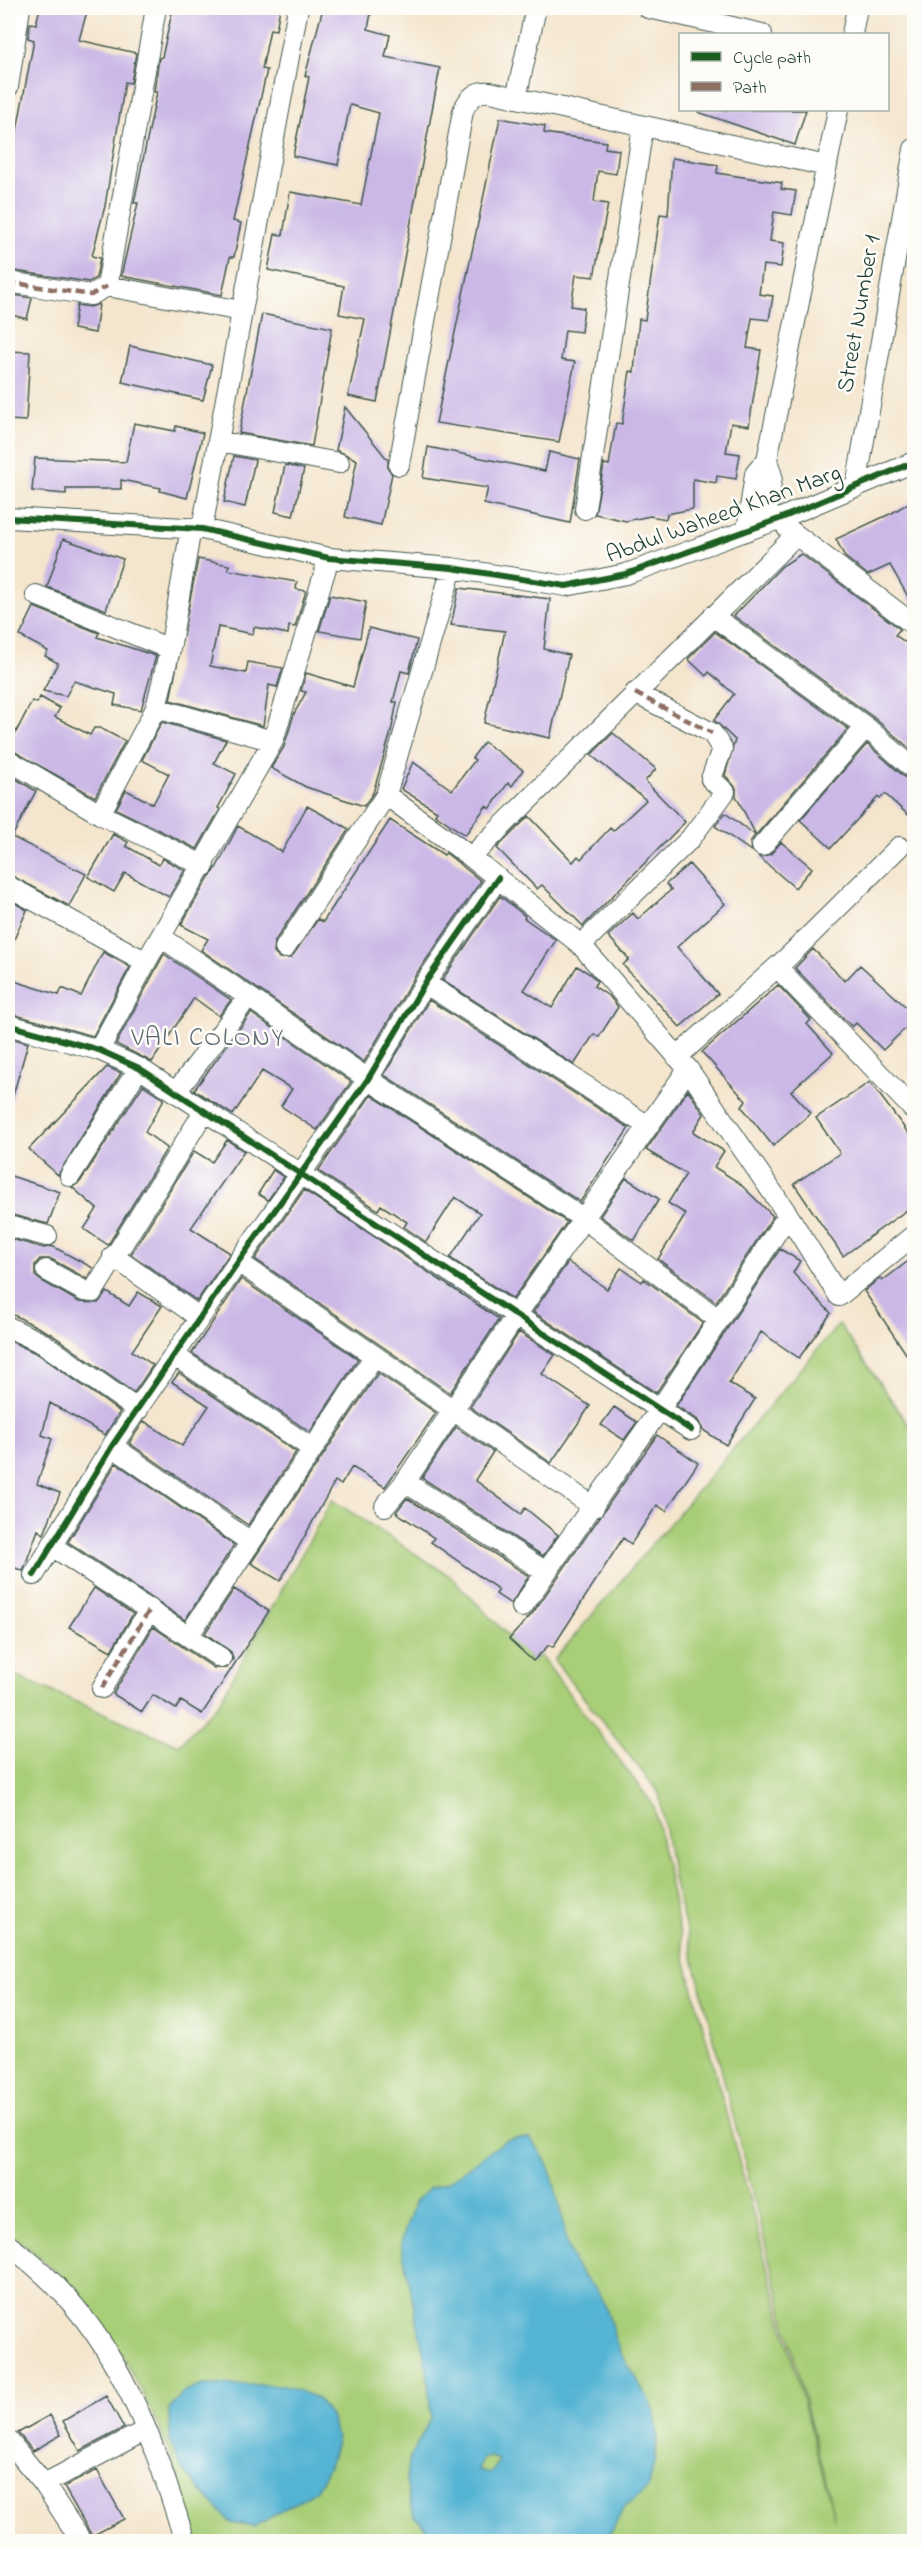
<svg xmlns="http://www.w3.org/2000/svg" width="922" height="2549" font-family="'Indie Flower',sans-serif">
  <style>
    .green { fill: #a9ce78; stroke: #648656; stroke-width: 1.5 }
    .water { fill: #54b4d3; stroke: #3a7884; stroke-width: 1.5; fill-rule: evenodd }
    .building { fill: #cbb8e6 }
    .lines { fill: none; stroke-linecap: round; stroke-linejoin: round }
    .minor-casing { stroke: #3f564b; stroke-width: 22 }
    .minor { stroke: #fff; stroke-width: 20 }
    .quiet { stroke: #8d6e63; stroke-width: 4.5; stroke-dasharray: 9 4.5; stroke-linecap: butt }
    .cycleway-casing { stroke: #fdfcf7; stroke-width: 10 }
    .cycleway { stroke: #1b5e20; stroke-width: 6 }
    .labels { text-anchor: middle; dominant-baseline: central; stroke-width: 5; stroke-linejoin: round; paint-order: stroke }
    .street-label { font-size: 24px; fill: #1f3d34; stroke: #fdfcf7 }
    .neighbourhood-label { font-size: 26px; letter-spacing: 1.5px; fill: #5b6872; stroke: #fdfcf7 }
  </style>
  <rect width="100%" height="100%" fill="#fdfcf7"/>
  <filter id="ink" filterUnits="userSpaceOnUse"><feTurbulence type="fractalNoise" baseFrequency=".0167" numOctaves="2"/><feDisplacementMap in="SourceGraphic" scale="12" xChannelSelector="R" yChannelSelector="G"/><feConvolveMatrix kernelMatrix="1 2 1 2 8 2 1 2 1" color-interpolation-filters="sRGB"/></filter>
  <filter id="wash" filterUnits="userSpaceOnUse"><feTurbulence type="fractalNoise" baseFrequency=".008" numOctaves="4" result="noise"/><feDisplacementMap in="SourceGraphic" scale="24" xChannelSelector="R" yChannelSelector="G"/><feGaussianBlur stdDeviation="1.35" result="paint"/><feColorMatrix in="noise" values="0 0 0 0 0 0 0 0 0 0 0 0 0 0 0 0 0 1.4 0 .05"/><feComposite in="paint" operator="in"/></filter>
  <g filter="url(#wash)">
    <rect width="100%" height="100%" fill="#f4e5cd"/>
    <path class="green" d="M839 1324 914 1433V2530L903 2542 195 2541C173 2431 105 2296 8 2234V1673L179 1745 218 1704 332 1500 450 1576 533 1661 540 1655 654 1806 686 1963 835 2520 673 1878 659 1793 554 1660Z"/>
    <path class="water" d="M516 2138H529C560 2168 557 2214 570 2253 577 2275 590 2280 601 2297 611 2314 611 2332 619 2349 631 2374 654 2398 657 2427 659 2446 652 2468 649 2487L624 2507 607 2541 546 2539 447 2541 432 2536 415 2516 409 2500 406 2480 408 2462 431 2417 427 2370 401 2243 415 2201 430 2188 448 2182 506 2140ZM488 2456 498 2460 493 2471 488 2474 478 2470 483 2458Z
      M203 2385H284L317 2398 330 2415 337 2437 329 2467 315 2491 254 2527 231 2523 182 2469 170 2441 169 2410 182 2393Z"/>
    <g id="blocks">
      <path class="building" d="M40 8H88L79 40 136 53 131 83 125 82 105 206 92 256 100 258 96 278 89 282 8 270V178L34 40 28 38 30 23 36 24Z
        M173 8H280L276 30 270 29 262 69 267 70 233 221 241 223 234 257H230L222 295 121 276 138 203H134L157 92H154L159 58 162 57Z
        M323 8H372L368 29 390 35 385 57 440 68 377 402 348 396 365 319 339 314 344 286 268 270 275 234 283 235 290 192 361 205 379 113 350 105 338 165 293 156 309 77 305 76Z
        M698 110H806L795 145 698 112Z
        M500 118 545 126 544 133 606 142 605 148 619 150 616 174 598 171 594 202 608 204 594 277 576 275 571 306 584 308 581 332 565 330 561 360 575 362 559 442 436 423Z
        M672 158 718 165 717 173 782 183 781 189 796 191 792 215 774 212 770 241 784 243 781 267 763 265 759 294 773 296 769 320 752 318 747 348 761 350 749 426 731 423 726 452 740 454 736 479 717 476 716 483 693 479V509L667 514 666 519 650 516 626 521 595 514 604 464 609 465 616 423 622 424 630 371 634 372 639 319 645 320 660 214 668 215Z
        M8 294 32 298 27 319 8 314Z
        M99 304 95 333 73 329 77 305 90 307Z
        M262 314 332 328 312 446 239 433Z
        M130 346 212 365 203 400 122 382Z
        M8 351 30 352 26 421 8 420Z
        M345 407 388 460V468L392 474 381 525 345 517 357 460 336 450Z
        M134 423 175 431 176 426 203 433 187 498 160 491 161 488 121 480V489H66V494L32 491 35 458 126 462Z
        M428 447 545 471 549 452 580 459 570 523 484 504 488 488 423 478Z
        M234 456 255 460 245 507 224 502Z
        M285 465 304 469 293 516 275 512Z
        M915 499V609L890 565 868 575 845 557 836 539 892 513Z
        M63 539 123 559 106 610 47 587Z
        M801 554 900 629 895 635 915 649V753L873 717 734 616 782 566Z
        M198 559 229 565 228 570 297 582 296 589 306 591 295 627 289 626 288 634 254 627 253 634 218 627 210 666 246 673 248 662 283 668 277 687 269 685 263 726 170 700Z
        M459 588 550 599 544 649 569 655 550 738 484 723 505 631 451 625Z
        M330 595 366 602 360 638 319 631Z
        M34 607 99 633 97 637 156 656 141 710 114 705 116 694 74 681 66 696 43 691 58 663 45 656 48 651 20 636Z
        M369 628 417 640 409 673 401 671 393 702H397L391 732 373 793 364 806 306 787 271 768 284 747 294 714 306 692 301 691 306 673 353 687Z
        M715 632 848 729 756 835 736 796V788L725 775 735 740 714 720 734 694 709 672 706 676 688 659Z
        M40 697 60 708 55 717 90 735 94 728H100L125 741 95 797 8 748 32 701 37 703Z
        M162 722 226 740 214 763 236 774 218 808 220 809 197 849 116 809 126 790 153 804 169 774 142 760Z
        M613 733 656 769 645 781 685 822 583 926 542 885 537 889 497 848 529 816 573 862 578 856 581 859 610 828 613 831 646 800 591 755Z
        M484 742 523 770 512 786 508 783 490 809 486 806 465 835 435 814 437 811 401 789 413 762 452 790 475 760 472 758Z
        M867 744 906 778 915 781V821L885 794 880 799 878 797 831 848 800 820Z
        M8 774 36 791 12 837 86 874 69 906 8 874Z
        M307 806 349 829 275 941 274 953 279 958H291L318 919 323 922 390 820 444 855 446 853 481 881 415 976 364 1062 201 950 208 939 181 925 209 877 214 872 238 826 282 852Z
        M725 813 755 835 750 843 751 851 715 826Z
        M113 834 128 842 126 846 159 865 162 858 185 870 169 897 125 873 114 892 88 877Z
        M781 842 812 868 795 888 759 857 771 854Z
        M689 864 725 904 677 947 718 994 680 1027 623 965 629 959 608 936 633 913 638 919 671 890 666 884Z
        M500 896 525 916 524 918 556 940 524 990 552 1008 577 966 590 974 597 981 594 986 610 997 618 1007 599 1037 594 1034 574 1065 442 980Z
        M8 899 27 910 8 953Z
        M813 949 845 981 860 965 915 1015V1019L883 1050 856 1023 852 1027 795 968Z
        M103 952 130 967 93 1036 8 1013V979L59 995 62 988 81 996Z
        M164 954 231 1000 219 1016 194 998 152 1062 116 1044Z
        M778 985 811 1020 807 1024 833 1053 791 1091 811 1113 773 1146 742 1107 746 1101 702 1052Z
        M429 1000 629 1128 580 1202 384 1075Z
        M251 1013 351 1082 317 1130 281 1106 292 1089 262 1071 233 1115 194 1090Z
        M8 1037 28 1043 12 1099 8 1098Z
        M107 1067 121 1073 58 1175 29 1149Z
        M870 1082 915 1142V1204L843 1256 794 1184 840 1153 816 1118Z
        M143 1085 164 1099 145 1132 167 1148 108 1245 84 1229 97 1209 72 1187 80 1182Z
        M688 1090 704 1114 693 1132 724 1151 714 1167 738 1182 773 1216 716 1302 658 1259 686 1214 668 1203 686 1174 646 1150Z
        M371 1095 567 1222 513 1299 450 1258 480 1213 455 1197 426 1242 404 1227 407 1222 381 1205 378 1210 318 1171Z
        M227 1140 244 1151 191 1228 230 1253 197 1301 131 1254 194 1151 212 1162Z
        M273 1170 284 1177 268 1200 258 1194Z
        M8 1175 60 1192 48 1224 8 1214Z
        M626 1178 659 1199 634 1241 600 1216Z
        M304 1190 499 1319 450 1393 255 1259Z
        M8 1238 44 1248 52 1246 93 1268 87 1279 51 1259H40L35 1265V1276L40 1280 79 1302 98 1303 107 1292 129 1306 138 1292 162 1306 132 1351 153 1365 134 1393 51 1334 8 1312Z
        M780 1249 800 1261 793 1273 831 1313 799 1358 761 1332 729 1383 755 1399 726 1445 703 1430 698 1420 676 1406Z
        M915 1256V1367L864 1291 880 1278 882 1281Z
        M568 1262 607 1289 621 1268 642 1282 644 1279 703 1323 656 1393 533 1312Z
        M241 1279 358 1359 310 1432 192 1353Z
        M519 1332 555 1355 542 1374 590 1406 551 1463 470 1407Z
        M8 1340 38 1354 120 1412 105 1435 50 1403 42 1435 52 1439 37 1484 60 1493 44 1534 38 1530 23 1571 8 1565Z
        M179 1373 296 1452 248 1525 129 1443 144 1421 182 1446 209 1406 172 1382Z
        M378 1373 436 1413 385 1487 352 1467 341 1485 335 1481 280 1581 251 1563Z
        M614 1407 637 1422 624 1440 601 1425Z
        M456 1427 493 1452 475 1480 521 1514 525 1508 558 1535 543 1556 422 1478Z
        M657 1435 698 1463 666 1511 657 1505 631 1544 623 1538 553 1647 549 1645 533 1661 509 1639 532 1614Z
        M116 1463 234 1545 185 1620 68 1542Z
        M407 1498 529 1576 511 1604 496 1594 499 1590 431 1542 434 1538 396 1512Z
        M94 1588 133 1614 111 1651 69 1627Z
        M234 1589 269 1611 202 1714 181 1701 176 1709 153 1695 142 1712 113 1694 153 1627 214 1668H227L233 1659 231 1652 205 1633Z
        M106 2396 124 2428 80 2451 63 2421Z
        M50 2415 61 2435 33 2451 18 2433Z
        M97 2470 124 2519 92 2536 64 2487Z"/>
    </g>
  </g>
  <g filter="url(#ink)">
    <use href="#blocks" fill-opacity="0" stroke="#3f564b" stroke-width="1.5"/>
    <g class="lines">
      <g class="minor-casing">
        <path id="minor" d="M648 8 685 16 687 8
          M685 16 762 34
          M852 34 857 8
          M8 87 20 8
          M516 98 536 8
          M8 282 91 295 107 286 242 311
          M107 286 156 8
          M218 441 339 463
          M399 465 463 111C468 99 476 90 490 92L827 166
          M856 487 914 149
          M585 509 643 126
          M8 518 202 529 329 558 452 568 566 586 626 574 779 519 914 462
          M765 524 772 476 767 460 838 110
          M787 528 914 625
          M202 529 298 8
          M747 530 755 474 767 460
          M36 595 170 649
          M713 616 866 727 914 769
          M156 708 273 741
          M8 760 100 814 204 866
          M386 795 471 857 581 945 688 1069 788 1215 839 1296 914 1235
          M100 814 156 708 170 649 191 528
          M762 846 866 727
          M471 857 795 536
          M8 886 146 962
          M161 937 368 1079 584 1219 718 1319
          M581 945 690 839 725 792 711 779 722 749 712 733 635 693
          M285 948 386 795 452 568
          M777 967 914 1110
          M425 983 648 1126
          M8 1025 99 1050 139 1068 691 1430
          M99 1050 146 962 273 741 329 558
          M677 1057 788 957 899 847
          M176 1092 248 997
          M70 1176 139 1068
          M8 1226 47 1236
          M113 1256 200 1318
          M238 1262 594 1507
          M46 1270 84 1291 93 1292 205 1110
          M8 1327 44 1344 138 1410
          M175 1356 313 1449
          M112 1446 249 1541
          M405 1482 546 1572
          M385 1506 405 1482 517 1314 688 1069
          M52 1546 221 1658
          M34 1575 112 1446 238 1262 368 1079 425 983 498 878
          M522 1607 660 1409 788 1215
          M189 1635 374 1357
          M102 1688 150 1609
          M8 2245C110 2317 150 2426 185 2542
          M8 2440 44 2484 82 2542
          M44 2484 146 2430"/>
      </g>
      <use href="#minor" class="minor"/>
      <path class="quiet" d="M8 282 91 295 107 286
        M635 693 712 733
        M102 1688 150 1609"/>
      <g class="cycleway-casing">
        <path id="cycleway" d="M8 518 202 529 329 558 452 568 566 586 626 574 779 519 914 462
          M8 1025 99 1050 139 1068 691 1430
          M34 1575 112 1446 238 1262 368 1079 425 983 498 878"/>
      </g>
      <use href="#cycleway" class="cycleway"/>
    </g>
  </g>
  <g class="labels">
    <g class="street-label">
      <text transform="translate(860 314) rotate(-80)">Street Number 1</text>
      <text transform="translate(724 515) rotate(-20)">Abdul Waheed Khan Marg</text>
    </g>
    <g class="neighbourhood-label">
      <text x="208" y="1039">VALI COLONY</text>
    </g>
  </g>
  <rect width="922" height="2549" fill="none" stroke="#fdfcf7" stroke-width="30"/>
  <rect x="679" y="33" width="210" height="78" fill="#fdfcf7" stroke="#a4b0a9" stroke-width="1.5"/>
  <rect x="691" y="52" width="30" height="9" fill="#1b5e20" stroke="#a4b0a9" stroke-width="1.5"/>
  <text x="733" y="63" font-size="18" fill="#1f3d34">Cycle path</text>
  <rect x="691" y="82" width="30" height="9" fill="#8d6e63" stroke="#a4b0a9" stroke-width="1.5"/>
  <text x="733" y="93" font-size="18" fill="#1f3d34">Path</text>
</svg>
